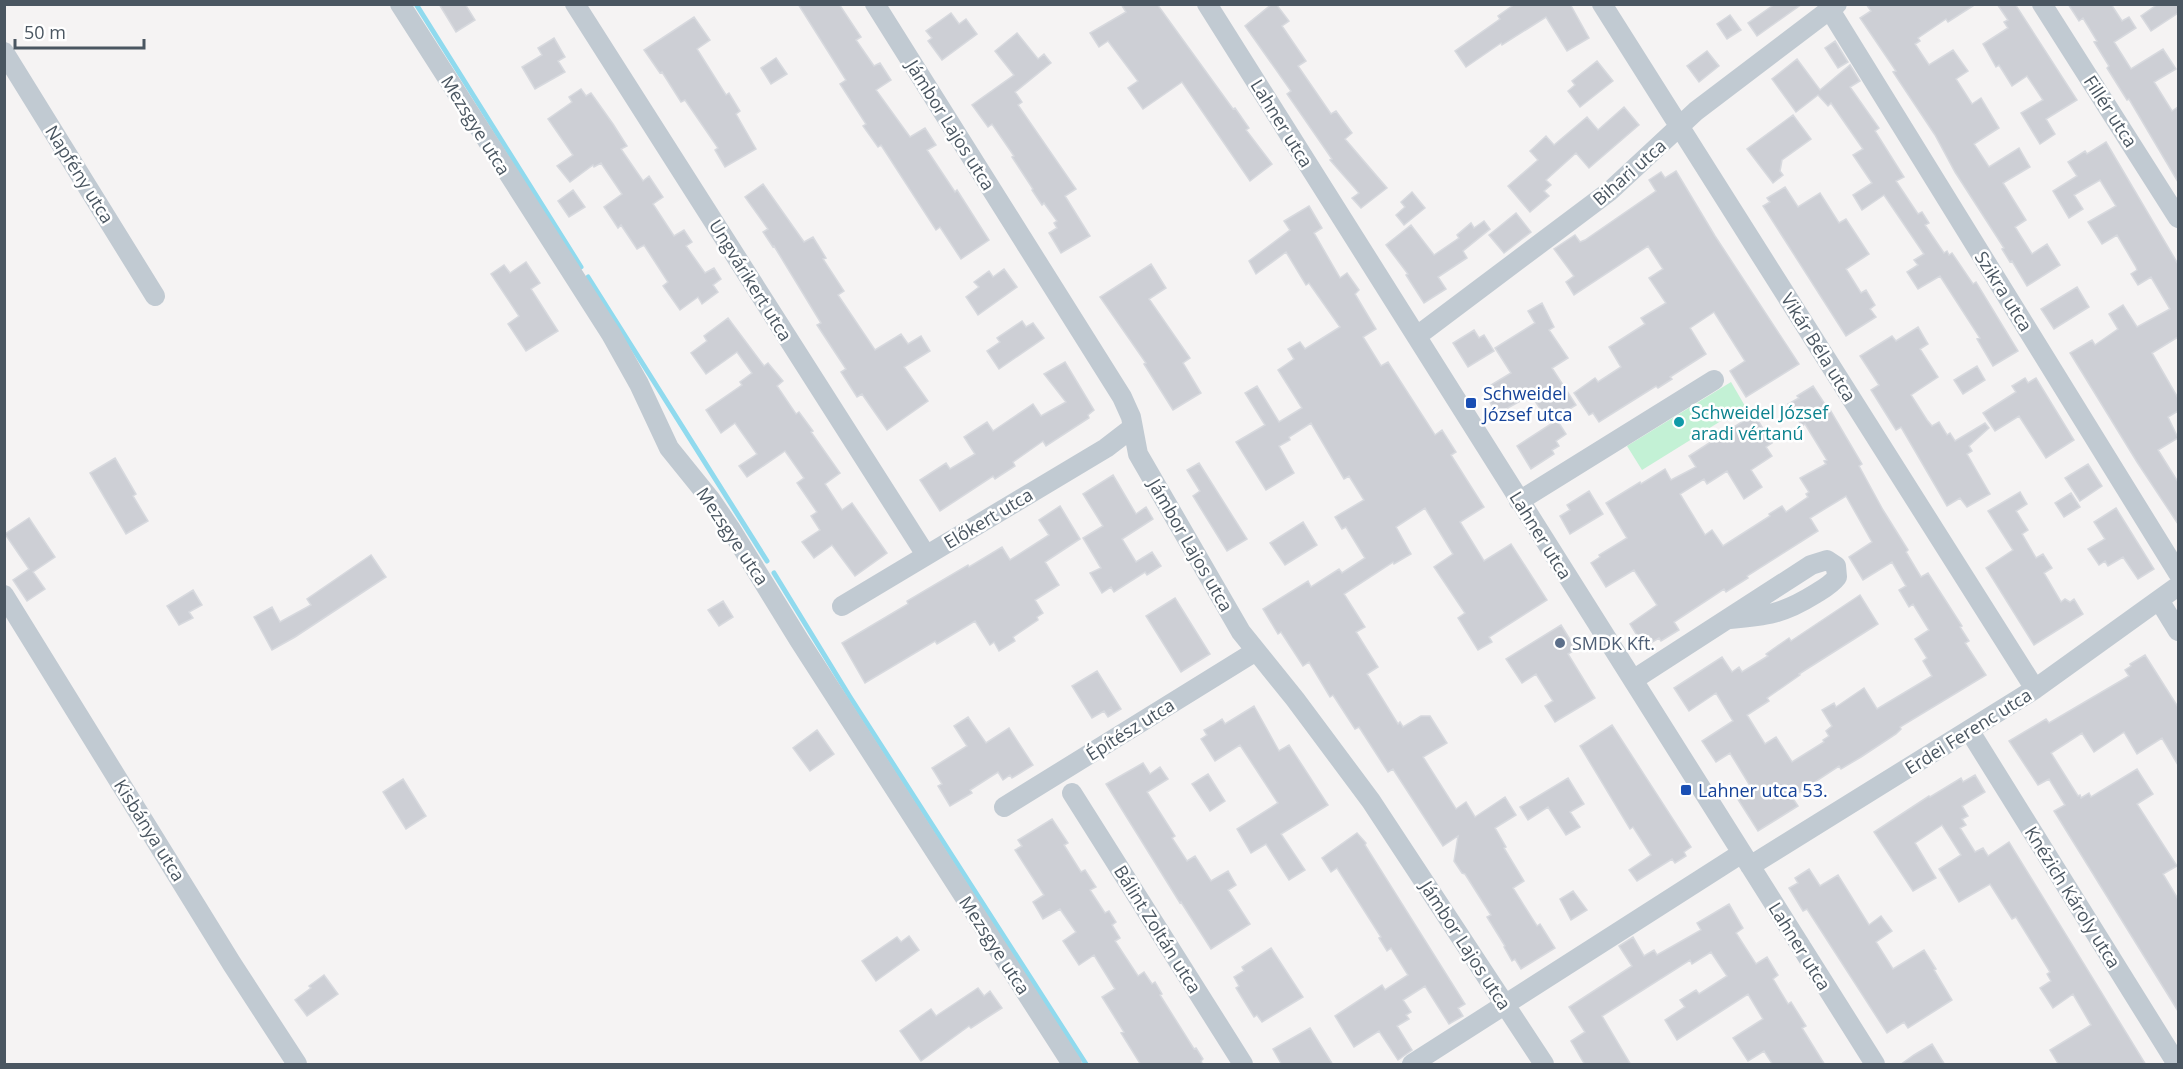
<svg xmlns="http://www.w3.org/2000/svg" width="2183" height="1069" font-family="'Open Sans',sans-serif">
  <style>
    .green { fill: #c3f1d5 }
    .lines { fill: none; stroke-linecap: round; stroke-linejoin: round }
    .stream { stroke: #90daee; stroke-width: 5 }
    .building { fill: #cdcfd5; stroke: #d7d9de; stroke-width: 1.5 }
    .street { stroke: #c1cad2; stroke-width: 20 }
    .transit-dot { fill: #1a4fb4; stroke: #fff; stroke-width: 2 }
    .culture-dot { fill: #0f9aa8; stroke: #fff; stroke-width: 2 }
    .service-dot { fill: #5c6f8a; stroke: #fff; stroke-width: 2 }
    .labels { text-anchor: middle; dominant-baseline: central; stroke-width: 5; stroke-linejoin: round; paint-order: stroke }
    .street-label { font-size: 18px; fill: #4a5661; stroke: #fff }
    .transit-label { font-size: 18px; fill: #164399; stroke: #fff; text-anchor: start }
    .culture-label { font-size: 18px; fill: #0d838f; stroke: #fff; text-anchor: start }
    .service-label { font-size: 18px; fill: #4e5e75; stroke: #fff; text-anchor: start }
  </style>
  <rect width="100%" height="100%" fill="#f5f3f3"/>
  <path class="green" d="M1731 382 1745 406 1642 470 1627 446Z"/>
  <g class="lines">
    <path class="stream" d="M416 4 581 267
      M588 277 767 561
      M774 573 850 697 1086 1064"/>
  </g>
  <path class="building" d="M439 4H465L475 20 456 32Z
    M798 4H839L861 37 856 40 874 66 880 63 891 80 876 90 910 137 925 128 936 145 927 150 955 192 957 190 989 240 961 259 940 227 936 230 881 145 878 147 863 126 866 124 840 84 846 80Z
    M1121 4H1157L1233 109 1235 108 1249 128 1246 130 1272 164 1250 181 1182 82 1143 109 1128 88 1138 81 1108 41 1099 47 1090 33 1126 12Z
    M1272 4H1276L1289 21 1282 26 1306 61 1298 66 1331 114 1336 111 1352 133 1345 139 1387 188 1361 208 1352 198 1359 193 1330 160 1332 159 1287 94 1291 91 1245 26Z
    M1515 4H1570L1589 38 1567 51 1546 17 1502 45 1501 43 1466 67 1455 51 1500 19 1498 16Z
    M1775 4H1802L1757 36 1748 23Z
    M1866 4H1976L1948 22 1946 19 1918 38 1920 41 1915 44 1929 65 1953 50 1968 71 1956 79 1972 104 1981 98 1999 128 1974 144 1989 167 2019 148 2030 167 2003 183 2026 220 2015 227 2032 254 2047 244 2060 265 2027 286 2012 261 2010 262 2002 249 2004 248 1955 172 1935 135 1893 72 1896 71 1860 18 1871 11Z
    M1997 4H2015L2077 100 2046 119 2055 134 2040 144 2021 113 2043 100 2027 76 2012 86 1999 65 1996 67 1983 44 2008 28 2004 22 2008 20Z
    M2068 4H2111L2122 21 2129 17 2136 28 2114 42 2131 69 2163 49 2176 69 2154 82 2172 111 2178 107V182L2129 99 2127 100 2107 68 2109 66 2094 42 2097 41 2083 18 2079 21Z
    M2158 4H2178V13L2151 31 2141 16Z
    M951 13 959 24 966 19 977 34 942 60 928 41 932 38 926 31Z
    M1730 15 1741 30 1727 39 1717 24Z
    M694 17 710 40 697 49 726 95 729 93 740 111 736 114 756 149 725 167 715 150 718 148 685 100 681 102 662 72 660 73 644 50Z
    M1017 33 1038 59 1044 54 1051 63 1015 92 1022 102 1018 105 1076 189 1065 196 1090 236 1061 253 1049 233 1057 228 1054 223 1057 221 1044 203 1042 205 1032 190 1033 189 1012 157 1014 156 992 124 988 127 972 105 1014 75 995 51Z
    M554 38 565 57 558 61 565 72 535 89 522 67 542 55 538 48Z
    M1835 41 1848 62 1838 68 1825 48Z
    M1707 51 1719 66 1699 82 1687 66Z
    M776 58 787 74 771 84 761 68Z
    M1797 59 1820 90 1850 65 1860 81 1850 87 1879 128 1875 131 1904 177 1896 181 1918 214 1922 212 1929 223 1925 225 1944 253 1947 251 1949 255 1952 253 1973 284 1976 282 2018 351 1993 366 1977 339 1980 338 1940 276 1918 289 1907 272 1918 265 1914 260 1924 254 1884 195 1862 210 1853 195 1872 183 1853 155 1863 149 1831 103 1828 106 1818 95 1796 112 1772 79Z
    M1597 61 1613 81 1580 107 1568 91 1575 85 1572 81Z
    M581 89 586 96 591 93 613 124 627 146 621 149 643 181 649 176 663 197 653 204 674 236 684 230 692 242 686 246 705 273 714 268 721 279 713 285 718 292 702 304 698 297 680 310 663 286 668 282 644 245 637 249 621 225 618 228 604 207 622 194 601 163 594 167 593 165 570 182 557 166 573 155 548 119 572 102 569 97Z
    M1624 107 1639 125 1589 168 1576 153 1546 180 1551 185 1544 191 1549 196 1530 212 1508 186 1538 160 1530 151 1546 136 1554 145 1587 117 1598 130Z
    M1793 115 1811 139 1782 160 1780 171 1783 175 1773 183 1747 149Z
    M2106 142 2178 264V337L2152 353 2178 398V411L2168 417 2178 438 2158 450 2178 482V524L2137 462 2070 353 2092 340 2095 345 2118 329 2109 314 2123 305 2137 327 2170 309 2151 277 2138 285 2131 274 2137 270 2136 267 2117 235 2102 244 2088 222 2116 206 2100 180 2074 195 2083 209 2069 218 2053 191 2077 176 2068 162 2085 151 2087 154Z
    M1676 171 1715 236 1799 364 1746 397 1730 371 1745 361 1714 312 1690 328 1706 354 1670 377 1672 379 1658 388 1656 386 1599 422 1593 413 1589 415 1574 393 1595 378 1598 382 1621 367 1609 347 1645 324 1641 318 1666 303 1649 278 1663 269 1648 246 1574 295 1566 282 1574 276 1554 249 1575 235 1580 242 1585 240 1656 191 1649 180 1661 172 1665 178Z
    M763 184 804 242 813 237 826 258 823 259 844 291 838 295 875 350 901 334 908 344 921 336 930 351 904 367 928 401 887 430 862 394 857 397 841 372 846 369 817 325 821 323 774 246 773 247 763 232 768 229 745 197Z
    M1785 187 1798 207 1820 193 1839 223 1846 219 1869 254 1846 269 1861 293 1866 290 1875 305 1870 309 1876 317 1846 336 1763 206 1770 202 1767 198Z
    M573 190 585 207 569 217 558 201Z
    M1412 192 1425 208 1404 225 1396 215 1405 207 1401 202Z
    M1309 206 1322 228 1314 233 1340 278 1347 273 1359 290 1355 294 1376 329 1363 337 1381 366 1388 362 1435 435 1442 430 1456 452 1451 455 1484 507 1460 522 1484 561 1511 544 1547 600 1489 637 1492 642 1478 650 1458 618 1465 613 1434 567 1453 554 1425 508 1396 527 1411 554 1394 564 1393 562 1344 594 1365 627 1356 632 1378 667 1367 674 1398 724 1400 722 1403 727 1421 716H1430L1447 743 1423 757 1456 809 1466 802 1475 817 1505 797 1516 815 1495 828 1506 847 1504 848 1524 881 1513 888 1537 926 1540 924 1555 948 1521 969 1515 959 1512 961 1504 947 1505 946 1487 917 1491 915 1465 874 1462 873 1454 861 1458 836 1443 846 1393 769 1388 772 1359 727 1355 729 1333 695 1330 697 1309 662 1303 666 1281 632 1278 634 1263 609 1308 581 1311 587 1339 569 1342 573 1365 558 1346 527 1342 529 1335 517 1364 500 1349 476 1344 479 1311 423 1289 437 1290 440 1279 446 1294 473 1266 490 1236 442 1265 425 1245 393 1257 386 1279 422 1302 408 1278 370 1294 359 1288 349 1300 342 1305 349 1340 327 1309 283 1306 285 1286 252 1256 274 1249 261 1290 230 1284 221Z
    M1516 213 1531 232 1504 253 1489 235Z
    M1484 221 1490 229 1463 251 1467 258 1438 277 1446 289 1424 303 1406 275 1408 274 1386 245 1411 225 1434 255 1459 238 1457 235 1471 223 1474 228Z
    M526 262 540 283 531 289 558 331 526 351 508 324 519 316 491 274 504 265 510 273Z
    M1151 264 1166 288 1149 299 1190 358 1183 363 1201 393 1173 410 1144 364 1146 363 1100 297Z
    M1004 269 1017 287 978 315 966 297 979 287 974 282 989 271 993 277Z
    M2077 287 2089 307 2054 329 2041 309Z
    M1542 303 1554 327 1549 330 1568 358 1552 368 1576 405 1549 422 1531 395 1497 414 1485 394 1493 389 1491 385 1511 373 1495 348 1535 323 1528 311Z
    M728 318 764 366 768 363 783 381 777 386 796 414 799 412 813 431 811 432 840 473 825 484 842 510 852 503 887 553 855 576 832 545 814 558 802 542 820 530 811 516 817 512 797 483 804 478 785 451 747 477 739 466 757 454 735 423 721 433 706 410 742 385 740 382 752 373 737 352 706 374 691 353 707 341 704 336Z
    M1022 321 1026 327 1033 323 1044 338 999 369 987 351 1000 342 997 338Z
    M1918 327 1928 344 1920 349 1938 377 1911 395 1927 420 1932 426 1939 422 1947 435 1950 433 1955 441 1985 423 1989 428 1969 446 1972 451 1967 454 1990 494 1967 507 1960 498 1947 506 1901 427 1896 430 1871 390 1879 385 1860 356 1892 336 1896 341Z
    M1474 330 1479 338 1484 335 1494 351 1468 367 1453 343Z
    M1065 362 1094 410 1088 415 1089 418 1046 446 1043 441 1013 462 1015 466 995 479 993 476 940 511 920 480 946 463 950 469 975 454 964 437 987 422 993 431 1033 404 1041 416 1066 402 1044 374Z
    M1977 366 1985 380 1963 394 1954 380Z
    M2025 378 2028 383 2036 378 2074 440 2046 458 2019 416 1995 431 1983 413 2016 392 2012 386Z
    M1813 386 1828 409 1829 408 1862 464 1859 466 1883 510 1908 550 1906 552 1921 577 1928 573 1962 626 1960 627 1969 641 1965 643 1986 675 1900 727 1901 729 1896 734 1861 757 1841 769 1839 766 1792 797 1798 806 1758 831 1737 798 1752 789 1730 753 1716 762 1702 741 1733 721 1716 693 1689 711 1674 688 1722 657 1732 672 1739 667 1742 672 1768 656 1766 654 1789 638 1791 641 1860 595 1878 624 1799 674 1800 675 1767 698 1769 701 1747 715 1765 744 1776 737 1792 762 1824 742 1823 740 1829 736 1826 731 1832 726 1822 710 1834 703 1836 707 1864 688 1877 709 1932 676 1923 661 1927 658 1915 639 1929 630 1913 604 1909 607 1899 590 1906 586 1892 562 1863 580 1849 557 1872 542 1846 496 1810 518 1818 531 1747 576 1748 578 1726 592 1724 589 1674 622 1679 630 1661 641 1659 638 1644 647 1630 624 1657 605 1634 570 1606 587 1591 563 1600 557 1599 555 1627 538 1606 503 1640 482 1641 484 1665 469 1671 480 1696 467 1689 456 1754 414 1772 443 1766 447 1772 456 1751 470 1762 487 1744 499 1727 471 1707 484 1704 479 1680 494 1705 535 1712 530 1723 546 1770 516 1769 514 1782 506 1786 512 1808 497 1806 494 1809 492 1800 478 1826 464 1824 461 1827 460 1805 424 1802 426 1788 404 1799 398 1797 396Z
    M1557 420 1566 434 1556 441 1559 446 1552 450 1554 454 1531 469 1517 446Z
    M115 458 136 494 133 496 148 521 126 534 90 473Z
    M1199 463 1247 539 1227 551 1193 496 1200 491 1187 470Z
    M2088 464 2102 486 2080 501 2065 478Z
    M1113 475 1136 514 1146 507 1153 519 1122 539 1136 562 1152 552 1161 566 1147 575 1145 572 1114 592 1111 587 1102 593 1090 573 1101 568 1083 538 1103 526 1083 494Z
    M1589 491 1603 514 1570 534 1560 516 1570 510 1567 505Z
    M2020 492 2027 504 2016 511 2028 530 2022 534 2036 558 2043 554 2052 568 2044 573 2061 602 2065 599 2070 602 2074 599 2083 614 2034 645 1986 568 2013 550 1988 511Z
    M2071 493 2080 507 2064 517 2055 503Z
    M1060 506 1080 539 1045 562 1059 585 1035 600 1043 613 1037 617 1038 620 1013 637 1015 641 999 651 994 642 990 645 975 621 937 644 935 641 865 683 842 643 908 604 907 601 968 565 969 567 1002 547 1010 560 1049 535 1039 520Z
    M2116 508 2154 569 2138 579 2123 557 2108 566 2105 561 2099 565 2088 549 2105 539 2094 522Z
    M29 518 55 557 33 572 45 589 27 601 13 580 29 569 5 534Z
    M1303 522 1317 545 1285 565 1270 543Z
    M371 555 386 577 295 637 272 650 254 617 272 607 280 622 311 605 307 599Z
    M193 590 202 605 189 612 193 618 179 625 167 606Z
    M1175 598 1210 654 1181 672 1146 616Z
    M723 601 733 617 719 626 708 610Z
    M1561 625 1576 649 1568 654 1595 698 1555 722 1545 706 1553 701 1536 674 1522 683 1506 659Z
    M2145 655 2178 707V765L2162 738 2137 754 2124 732 2094 752 2082 733 2051 753 2078 796 2080 795 2081 798 2089 793 2091 797 2137 769 2153 794 2137 804 2177 866 2163 874 2178 899V1011L2054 811 2065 805 2049 779 2038 785 2009 741 2046 719 2049 723 2129 676 2125 670 2131 666 2130 664Z
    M1097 671 1121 709 1108 717 1104 711 1092 718 1072 686Z
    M1254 706 1279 751 1289 745 1328 805 1281 834 1305 870 1289 880 1266 844 1251 853 1237 829 1278 803 1240 745 1215 761 1201 739 1207 735 1204 730 1213 725 1222 719 1225 724Z
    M968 717 986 743 1009 728 1033 765 1012 778 1010 775 1003 780 998 772 970 790 972 793 950 806 938 786 942 784 932 768 967 746 954 726Z
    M1612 725 1691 847 1684 852 1686 856 1675 863 1672 859 1637 881 1629 870 1651 855 1633 827 1630 829 1580 746Z
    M817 730 834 754 810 771 793 748Z
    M1143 763 1150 774 1160 767 1168 779 1147 792 1175 836 1172 838 1187 861 1195 856 1211 881 1228 871 1236 885 1228 890 1250 924 1211 949 1181 902 1180 903 1106 784Z
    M1208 774 1225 801 1210 811 1192 784Z
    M1975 775 1985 792 1962 806 1968 816 1962 819 1966 825 1960 828 1975 852 1983 848 1988 856 2009 842 2146 1065H2059L2050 1050 2091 1025 2073 994 2053 1008 2040 988 2051 981 2047 974 2050 972 2016 917 2012 919 1990 884 1959 902 1939 869 1961 855 1942 825 1915 843 1936 878 1913 891 1874 832 1929 796 1930 797 1961 778 1963 782Z
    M1568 778 1584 804 1570 812 1580 827 1566 835 1548 807 1528 820 1520 807Z
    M403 779 426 816 406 829 383 792Z
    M1052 819 1068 843 1064 845 1081 872 1085 870 1096 887 1090 890 1105 913 1109 911 1116 922 1112 925 1120 938 1115 941 1138 976 1144 972 1152 984 1155 982 1162 994 1160 995 1194 1049 1196 1048 1203 1059 1201 1061 1203 1065H1141L1121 1033 1124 1032 1102 997 1115 989 1094 955 1079 965 1063 941 1076 932 1060 909 1043 919 1033 902 1044 895 1015 850 1022 846 1018 840Z
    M1357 833 1366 843 1365 845 1465 1004 1458 1008 1463 1016 1449 1024 1425 986 1403 1000 1411 1012 1406 1015 1409 1019 1397 1026 1412 1050 1398 1060 1379 1031 1354 1047 1335 1016 1382 985 1385 990 1408 975 1391 948 1387 951 1379 938 1381 937 1337 868 1331 872 1322 858Z
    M1809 869 1820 886 1838 875 1869 925 1881 916 1892 931 1876 942 1893 969 1924 950 1936 969 1934 970 1952 1000 1908 1028 1904 1022 1887 1033 1807 909 1803 911 1789 888 1798 883 1795 878Z
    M1573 891 1587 910 1571 920 1560 899Z
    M1729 904 1743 928 1736 933 1756 964 1767 957 1778 975 1773 979 1788 1004 1791 1002 1806 1026 1802 1028 1825 1065H1773L1764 1051 1748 1061 1733 1038 1763 1019 1748 994 1677 1040 1665 1020 1685 1007 1680 1000 1696 990 1699 994 1727 976 1711 952 1692 964 1690 960 1602 1016 1631 1065H1585L1571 1041 1585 1032 1569 1007 1632 966 1619 946 1633 937 1644 956 1654 950 1657 955 1701 930 1697 923Z
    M909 936 919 950 876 981 862 961 897 937 901 942Z
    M1271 948 1303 997 1262 1022 1257 1015 1254 1017 1236 988 1239 986 1234 977 1244 971 1242 967Z
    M324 975 338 994 307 1016 295 1000 311 988 309 986Z
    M978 988 984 996 990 991 1002 1008 971 1028 969 1026 921 1061 900 1031 931 1009 936 1016Z
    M1310 1028 1333 1065H1282L1273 1049Z
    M1932 1044 1945 1065H1900L1914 1055Z"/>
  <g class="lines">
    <path class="street" d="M400 4 611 334 639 384 669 448 711 500 730 528 799 640 1072 1064
      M575 4 926 555
      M875 4 1122 397 1131 417 1138 454 1241 632 1295 699 1371 801 1544 1064
      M1207 4 1875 1064
      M1602 4 2035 689
      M2042 4 2178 218
      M1830 10 2178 573
      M4 52 155 296
      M1417 336 1610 191 1696 111 1837 4
      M1519 501 1714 380
      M4 595 232 964 297 1064
      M2159 600 2178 631
      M842 606 1106 448 1132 428
      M1633 680 1811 565 1827 560 1836 566 1837 577C1831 585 1823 589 1815 594 1783 614 1766 616 1730 619
      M1969 730 2177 1064
      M1072 793 1243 1064
      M1004 807 1256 651
      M1750 866 2035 689 2178 586
      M1412 1064 1742 853"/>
  </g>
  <g class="transit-dot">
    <rect x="1465" y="397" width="12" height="12" rx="3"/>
    <rect x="1680" y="784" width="12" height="12" rx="3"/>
  </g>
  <circle class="culture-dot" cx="1679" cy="422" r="6"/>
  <circle class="service-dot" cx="1560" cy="643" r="6"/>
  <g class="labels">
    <g class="street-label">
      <text transform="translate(2111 111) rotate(57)">Fillér utca</text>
      <text transform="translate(1282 123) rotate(58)">Lahner utca</text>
      <text transform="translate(476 125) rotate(58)">Mezsgye utca</text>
      <text transform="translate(951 125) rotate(58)">Jámbor Lajos utca</text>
      <text transform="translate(1629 172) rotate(-41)">Bihari utca</text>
      <text transform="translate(80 174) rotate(58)">Napfény utca</text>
      <text transform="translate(751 280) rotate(58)">Ungvárikert utca</text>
      <text transform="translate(2004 291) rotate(58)">Szikra utca</text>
      <text transform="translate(1819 347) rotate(58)">Vikár Béla utca</text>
      <text transform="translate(988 518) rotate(-31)">Előkert utca</text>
      <text transform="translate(1541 535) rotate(58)">Lahner utca</text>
      <text transform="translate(733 536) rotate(56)">Mezsgye utca</text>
      <text transform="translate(1191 545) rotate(60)">Jámbor Lajos utca</text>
      <text transform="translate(1130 729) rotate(-32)">Építész utca</text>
      <text transform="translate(1968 731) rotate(-32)">Erdei Ferenc utca</text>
      <text transform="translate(150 830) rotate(58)">Kisbánya utca</text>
      <text transform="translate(2073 897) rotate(58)">Knézich Károly utca</text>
      <text transform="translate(1158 929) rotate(58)">Bálint Zoltán utca</text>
      <text transform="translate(995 945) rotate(57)">Mezsgye utca</text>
      <text transform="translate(1466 945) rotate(57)">Jámbor Lajos utca</text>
      <text transform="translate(1800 946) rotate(58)">Lahner utca</text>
    </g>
    <g class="transit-label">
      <text x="1483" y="393">Schweidel<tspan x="1483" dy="21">József utca</tspan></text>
      <text x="1698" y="790">Lahner utca 53.</text>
    </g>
    <g class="culture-label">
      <text x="1691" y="412">Schweidel József<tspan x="1691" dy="21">aradi vértanú</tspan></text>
    </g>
    <g class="service-label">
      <text x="1572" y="643">SMDK Kft.</text>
    </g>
  </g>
  <rect width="2183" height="1069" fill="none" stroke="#4a5661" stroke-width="12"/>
  <path d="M15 39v9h129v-9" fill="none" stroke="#4a5661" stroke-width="3"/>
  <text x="24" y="39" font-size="18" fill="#4a5661" stroke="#ffffff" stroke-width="4.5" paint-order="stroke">50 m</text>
</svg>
